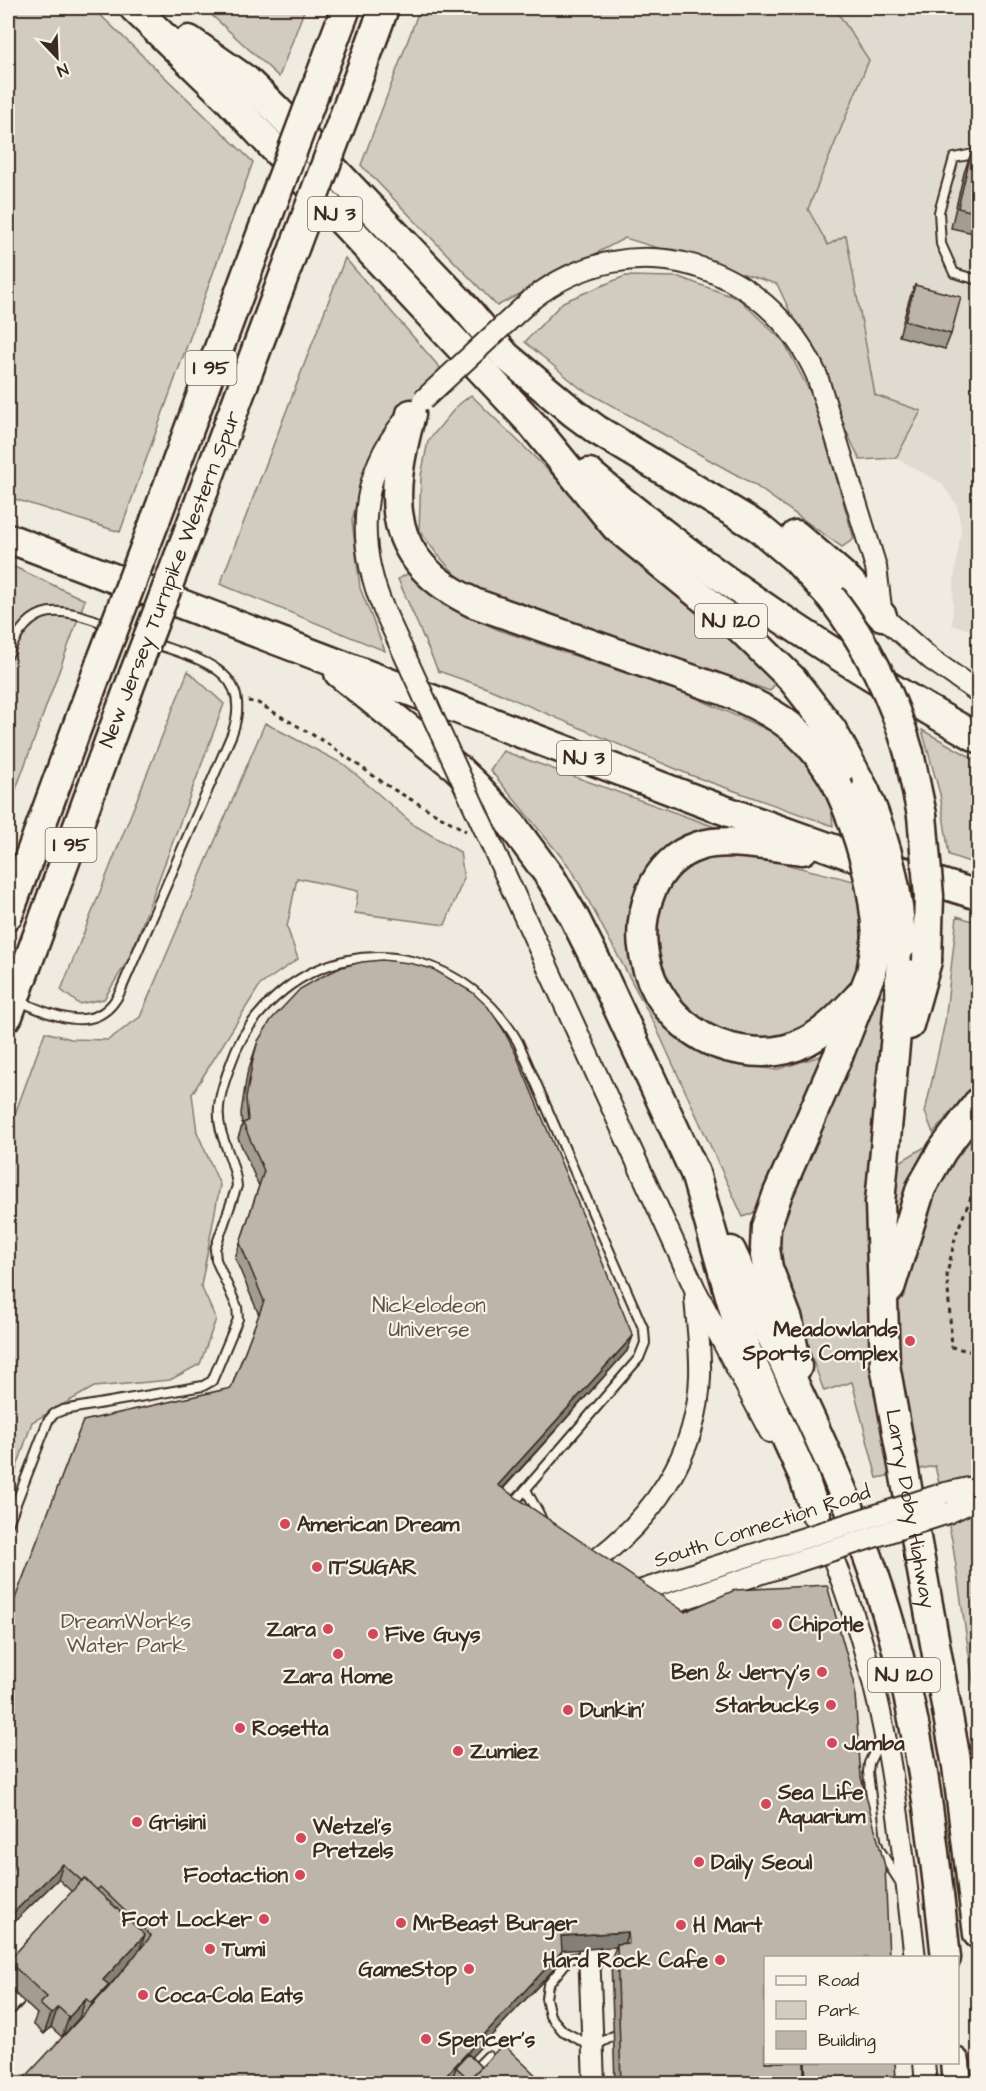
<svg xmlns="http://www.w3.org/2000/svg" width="986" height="2091" font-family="'Architects Daughter',sans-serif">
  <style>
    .built { fill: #e0dbd0 }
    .green { fill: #d1cbc0; stroke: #867a6f; stroke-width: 1.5 }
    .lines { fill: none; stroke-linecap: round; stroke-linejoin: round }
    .service-casing { stroke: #3b2a1e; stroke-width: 12 }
    .tertiary-casing { stroke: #3b2a1e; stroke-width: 24 }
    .motorway-casing { stroke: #3b2a1e; stroke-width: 33 }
    .path { stroke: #3b2a1e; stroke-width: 3; stroke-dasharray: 4.5 4.5; stroke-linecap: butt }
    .service { stroke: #f7f3e8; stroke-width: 8 }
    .tertiary { stroke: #f7f3e8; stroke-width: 20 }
    .motorway { stroke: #f7f3e8; stroke-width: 28 }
    .tertiary-bridge-casing { stroke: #3b2a1e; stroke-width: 24; stroke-linecap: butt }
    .motorway-bridge-casing { stroke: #3b2a1e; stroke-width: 33; stroke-linecap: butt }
    .tertiary-bridge { stroke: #f7f3e8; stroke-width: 20 }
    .motorway-bridge { stroke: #f7f3e8; stroke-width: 28 }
    .wall { fill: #a39c92; stroke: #3b2a1e; stroke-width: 1.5 }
    .shaded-wall { fill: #847f77; stroke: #3b2a1e; stroke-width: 1.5 }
    .building { fill: #bdb5aa; stroke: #3b2a1e; stroke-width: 1.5 }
    .poi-dot { fill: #d1495b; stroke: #f7f3e8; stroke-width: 2 }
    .labels { text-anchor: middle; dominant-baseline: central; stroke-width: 4.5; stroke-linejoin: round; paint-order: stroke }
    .shield { fill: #f7f3e8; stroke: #73665b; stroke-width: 1.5 }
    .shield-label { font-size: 20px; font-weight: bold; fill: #3b2a1e }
    .street-label { font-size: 21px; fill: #3b2a1e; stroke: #f7f3e8 }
    .park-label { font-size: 21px; fill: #605246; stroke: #f7f3e8 }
    .poi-label { font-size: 21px; font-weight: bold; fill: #3b2a1e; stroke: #f7f3e8; text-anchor: start }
  </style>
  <rect width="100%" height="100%" fill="#efebe0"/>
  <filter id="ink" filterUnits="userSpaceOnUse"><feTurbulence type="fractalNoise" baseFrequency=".0167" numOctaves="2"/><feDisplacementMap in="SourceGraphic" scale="12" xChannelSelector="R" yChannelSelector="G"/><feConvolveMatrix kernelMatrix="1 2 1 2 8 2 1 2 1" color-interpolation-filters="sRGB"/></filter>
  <g filter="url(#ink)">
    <path class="built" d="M838 8H978V632L952 625 954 580 961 529 957 505 941 483 896 458 921 411 875 395 846 235 828 246 808 209 869 60 838 13Z"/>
    <path class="green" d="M8 8H93L253 162 120 532 8 497Z
      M204 8H305L279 77Z
      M420 8H838V13L869 60 808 209 828 245 846 235 875 395 921 411 896 458 860 460 777 284 625 238 497 306 361 165Z
      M345 258 441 369 401 410 370 455 352 520 360 588 385 651 220 584Z
      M625 276 679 277 739 299 784 342 813 398 854 539 842 547 753 484 580 388 525 342 563 302Z
      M471 395 602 523 779 678 770 691 468 588 437 554 419 530 421 476 428 441 457 406Z
      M8 564 85 600 8 811Z
      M413 571 443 605 499 630 687 694 784 737 830 796 833 826 690 775 487 688 438 671 398 579Z
      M188 671 224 704 130 957 104 999 79 1004 61 990Z
      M265 723 345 765 414 825 460 852 464 878 445 925 355 913 358 891 297 878 287 927 298 959 260 985 192 1094 197 1132 220 1185 201 1286 216 1319 200 1364 170 1380 94 1387 32 1422 8 1494V1133L45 1032 71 1039 108 1040 140 1017Z
      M922 730 978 761V865L949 855 940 794Z
      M503 751 729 832 639 890 682 1036 715 1058 775 1070 830 1053 760 1210 743 1217 655 1025 572 870 490 770Z
      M706 856H752L858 882 867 940 861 973 826 1015 782 1038 761 1040 717 1031 690 1013 672 993 656 951 659 916 664 898 672 881 693 862Z
      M957 916 978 923V1080L933 1133 925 1112 945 1022Z
      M877 993 884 997 868 1181 978 1115V1715L952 1540 935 1466 877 1478 852 1382 824 1391 781 1274 777 1232Z"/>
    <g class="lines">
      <g class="service-casing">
        <path id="service" d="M978 153 954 158 939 212 941 244 954 273 978 280
          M8 655C30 599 61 607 108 625
          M19 1001C54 1016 98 1037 120 992L232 734C255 670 200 660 153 643
          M526 1489C531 1502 540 1511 543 1524
          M8 1524 48 1421 54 1414 63 1410 203 1386 212 1381 238 1319 237 1307 216 1260 215 1249 237 1186C235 1158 216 1136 219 1107 220 1092 226 1077 231 1063 241 1033 259 1010 284 990 363 928 470 958 518 1042L644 1330 645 1343 639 1358 512 1505
          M881 1738 869 1763 868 1772 876 1840 879 1849 900 1882
          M587 1955 569 1959 548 1985 546 1998 550 2016 563 2031 593 2047 613 2036
          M460 2084 488 2056 495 2063"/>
      </g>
      <g class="tertiary-casing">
        <path id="tertiary" d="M532 299C632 221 767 262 817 376L876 567 882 616 932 660 978 692
          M384 610C356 544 358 476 405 420
          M521 909 695 1289 770 1432
          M945 1493 978 1486
          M948 1513 978 1499
          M824 1535C850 1599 871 1664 884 1731 899 1806 906 1882 915 1958
          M589 1565C651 1521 698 1455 700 1376 701 1350 697 1324 695 1298
          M630 1594 792 1542
          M653 1609 799 1561
          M589 1949 594 2084
          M8 2004 34 1976
          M924 2062 926 2084"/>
      </g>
      <g class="motorway-casing">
        <g id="motorway">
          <path d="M134 8 228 99 532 424 616 527 741 629 792 679 832 730 865 791"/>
          <path d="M189 40 246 80 274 107 462 304 506 356 574 413 597 430 758 527 796 559 831 597"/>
          <path d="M319 80 346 8"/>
          <path d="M346 111 384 8"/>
          <path d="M411 414C388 499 384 560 474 603L725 691C778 713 808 732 837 784"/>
          <path d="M589 473C710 577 840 661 978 738"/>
          <path d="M155 521 268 216"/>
          <path d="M188 533 295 246"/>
          <path d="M796 535 849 581 882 616"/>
          <path d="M8 538 707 804 850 855 978 895"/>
          <path d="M339 673 456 767 476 786 512 825 551 878 574 917 597 963 695 1173 744 1345 803 1475 816 1514"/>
          <path d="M909 753 922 815"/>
          <path d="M803 850C773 847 727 837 699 846 676 853 660 870 651 891 622 960 668 1039 741 1050 763 1054 787 1052 807 1041 829 1030 846 1010 862 993"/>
          <path d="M8 915 101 662"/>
          <path id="s1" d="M901 946 899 1003 880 1202 885 1365 957 1766 978 1934"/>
          <path d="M8 1016 134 674"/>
          <path d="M909 1025 927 961"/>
          <path d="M731 1251C783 1363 842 1474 880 1592 919 1710 933 1834 946 1958"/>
          <path d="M890 1288 921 1188 942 1151 978 1103"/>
          <path d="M797 1367 788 1320 768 1268 765 1248 766 1227 778 1193 841 1049 871 973 877 937"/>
          <path d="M955 2062 957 2084"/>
        </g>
      </g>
      <path class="path" d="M248 701 258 703 325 742 391 788 466 831
        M978 1180 956 1234 947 1274 952 1347 978 1353"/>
      <use href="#service" class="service"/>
      <use href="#tertiary" class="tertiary"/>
      <use href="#motorway" class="motorway"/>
      <g class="tertiary-bridge-casing">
        <path id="tertiary-bridge" d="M423 400 532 299
          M384 610 521 909
          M792 1542 945 1493
          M799 1561 948 1513"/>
      </g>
      <g class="motorway-bridge-casing">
        <path id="motorway-bridge" d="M268 216 319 80
          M295 246 346 111
          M831 597C867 644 893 696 909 753
          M101 662 155 521
          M134 674 188 533
          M837 784C859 832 874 883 877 937
          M865 791C886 840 900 892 901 946
          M922 815 929 896 927 961"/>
      </g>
      <use href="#tertiary-bridge" class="tertiary-bridge"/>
      <use href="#motorway-bridge" class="motorway-bridge"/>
    </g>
    <path class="wall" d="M971 153 978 155V234L951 228 964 173Z
      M915 285 951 334 945 349 899 336 909 300Z
      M258 1041 633 1336 627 1351 503 1489 765 1958V2062H895L896 2084H615L611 1959 616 1947 562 1950 557 1966 471 2057 481 2067 545 2084H460L453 2077 79 2018 62 2037 51 2027 44 2034 33 2024 37 2014 8 1987V1949L14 1955 72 1892 58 1879 8 1928V1617L231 1388 259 1315 235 1258 259 1186 238 1138 242 1126 241 1113 247 1074Z"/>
    <path class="shaded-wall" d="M633 1336 627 1351 492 1500 498 1485Z
      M63 1864 58 1879 8 1928V1918Z
      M628 1932 623 1947 617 1944 616 1947 555 1951 561 1936Z
      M145 1935 138 1954 108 1987 101 2005 84 2023 92 2003 103 1980Z
      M562 1951 557 1966 459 2070 456 2067 453 2077 447 2084H438Z
      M86 1999 79 2018 62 2037 69 2017Z
      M58 2007 51 2027 44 2034 51 2014Z"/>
    <path class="building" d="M971 153 978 155V213L958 208Z
      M915 285 961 297 951 334 905 321Z
      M382 960 409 963 433 969 472 992 488 1007 503 1029 515 1052 633 1336 498 1485 685 1612 735 1590 827 1585 854 1681 861 1777 885 1866 889 1958H765V2062H804V2084H621L617 1944 629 1943 628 1932 561 1936 562 1951 438 2084H19L109 1987 151 1936 100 1887 97 1890 84 1878 82 1881 63 1864 8 1918V1617L83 1421 231 1388 264 1301 240 1243 264 1171 243 1123 248 1121 246 1098 253 1059 258 1041 271 1020 300 989 321 977 342 967 362 962Z
      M84 1878 145 1935 103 1980 109 1985 92 2003 86 1999 69 2017 58 2007 51 2014 40 2004 47 1997 8 1961V1949L14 1955Z
      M503 2044 545 2084H465Z
      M468 2054 481 2067 469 2079 456 2067Z
      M805 2062H895L896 2084H806Z"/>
  </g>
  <g class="poi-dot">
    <circle cx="910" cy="1341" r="6"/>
    <circle cx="285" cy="1524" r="6"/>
    <circle cx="317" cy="1567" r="6"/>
    <circle cx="777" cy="1624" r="6"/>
    <circle cx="328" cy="1629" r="6"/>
    <circle cx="373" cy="1634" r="6"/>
    <circle cx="338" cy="1654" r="6"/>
    <circle cx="822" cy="1672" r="6"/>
    <circle cx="831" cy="1705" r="6"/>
    <circle cx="568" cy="1710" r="6"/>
    <circle cx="240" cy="1728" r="6"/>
    <circle cx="832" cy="1743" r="6"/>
    <circle cx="458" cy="1751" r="6"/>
    <circle cx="766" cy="1804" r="6"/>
    <circle cx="137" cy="1822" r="6"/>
    <circle cx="301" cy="1838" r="6"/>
    <circle cx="699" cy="1862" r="6"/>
    <circle cx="300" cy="1875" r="6"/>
    <circle cx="264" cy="1919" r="6"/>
    <circle cx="401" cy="1923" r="6"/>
    <circle cx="681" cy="1925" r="6"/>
    <circle cx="210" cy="1949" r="6"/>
    <circle cx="720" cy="1960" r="6"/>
    <circle cx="469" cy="1969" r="6"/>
    <circle cx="143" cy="1995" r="6"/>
    <circle cx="426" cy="2039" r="6"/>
  </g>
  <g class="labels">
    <g class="shield">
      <rect x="308" y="197" width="54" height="34" rx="4.5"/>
      <rect x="185.5" y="351" width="51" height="34" rx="4.5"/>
      <rect x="695" y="604" width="72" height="34" rx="4.5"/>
      <rect x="557" y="741" width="54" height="34" rx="4.5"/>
      <rect x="45.5" y="828" width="51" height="34" rx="4.5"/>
      <rect x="868" y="1658" width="72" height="34" rx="4.5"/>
    </g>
    <g class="shield-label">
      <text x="335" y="214">NJ 3</text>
      <text x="211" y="368">I 95</text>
      <text x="731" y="621">NJ 120</text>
      <text x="584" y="758">NJ 3</text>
      <text x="71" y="845">I 95</text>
      <text x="904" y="1675">NJ 120</text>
    </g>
    <g class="street-label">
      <text transform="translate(170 579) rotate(-69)">New Jersey Turnpike Western Spur</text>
      <text stroke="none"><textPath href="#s1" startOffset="566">Larry Doby Highway</textPath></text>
      <text transform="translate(762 1526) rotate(-18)">South Connection Road</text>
    </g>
    <g class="park-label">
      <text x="429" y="1305">Nickelodeon<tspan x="429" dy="24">Universe</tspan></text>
      <text x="126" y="1621">DreamWorks<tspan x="126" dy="24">Water Park</tspan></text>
    </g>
    <g class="poi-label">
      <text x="898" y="1329" text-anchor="end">Meadowlands<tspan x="898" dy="24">Sports Complex</tspan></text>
      <text x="297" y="1524">American Dream</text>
      <text x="329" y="1567">IT'SUGAR</text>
      <text x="789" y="1624">Chipotle</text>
      <text x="316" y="1629" text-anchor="end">Zara</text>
      <text x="385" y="1634">Five Guys</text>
      <text x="810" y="1672" text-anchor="end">Ben &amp; Jerry's</text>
      <text x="338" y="1676" text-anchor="middle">Zara Home</text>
      <text x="819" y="1705" text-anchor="end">Starbucks</text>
      <text x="580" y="1710">Dunkin'</text>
      <text x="252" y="1728">Rosetta</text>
      <text x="844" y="1743">Jamba</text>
      <text x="470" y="1751">Zumiez</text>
      <text x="778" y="1792">Sea Life<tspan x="778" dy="24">Aquarium</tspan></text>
      <text x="149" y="1822">Grisini</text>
      <text x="313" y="1826">Wetzel's<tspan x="313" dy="24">Pretzels</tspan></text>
      <text x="711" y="1862">Daily Seoul</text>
      <text x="288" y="1875" text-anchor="end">Footaction</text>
      <text x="252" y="1919" text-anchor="end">Foot Locker</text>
      <text x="413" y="1923">MrBeast Burger</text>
      <text x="693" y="1925">H Mart</text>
      <text x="222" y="1949">Tumi</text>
      <text x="708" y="1960" text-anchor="end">Hard Rock Cafe</text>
      <text x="457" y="1969" text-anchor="end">GameStop</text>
      <text x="155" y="1995">Coca-Cola Eats</text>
      <text x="438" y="2039">Spencer's</text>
    </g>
  </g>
  <rect width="986" height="2091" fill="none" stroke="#f7f3e8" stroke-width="30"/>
  <rect x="15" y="15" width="956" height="2061" fill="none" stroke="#3b2a1e" stroke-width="2" filter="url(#ink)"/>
  <rect x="764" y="1956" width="195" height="108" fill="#f7f3e8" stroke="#aca397" stroke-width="1.5"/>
  <rect x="776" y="1976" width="30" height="9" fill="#f7f3e8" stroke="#aca397" stroke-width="1.5"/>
  <text x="818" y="1986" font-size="18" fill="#3b2a1e">Road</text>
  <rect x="776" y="2001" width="30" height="18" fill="#d1cbc0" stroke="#aca397" stroke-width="1.5"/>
  <text x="818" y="2016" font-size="18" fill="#3b2a1e">Park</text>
  <rect x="776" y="2031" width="30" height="18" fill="#bdb5aa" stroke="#aca397" stroke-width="1.5"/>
  <text x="818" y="2046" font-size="18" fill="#3b2a1e">Building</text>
  <g transform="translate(57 57) rotate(157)" stroke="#f7f3e8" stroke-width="4.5" paint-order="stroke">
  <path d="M0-4.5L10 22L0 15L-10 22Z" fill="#3b2a1e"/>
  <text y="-9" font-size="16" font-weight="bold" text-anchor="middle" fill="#3b2a1e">N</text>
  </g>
</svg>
